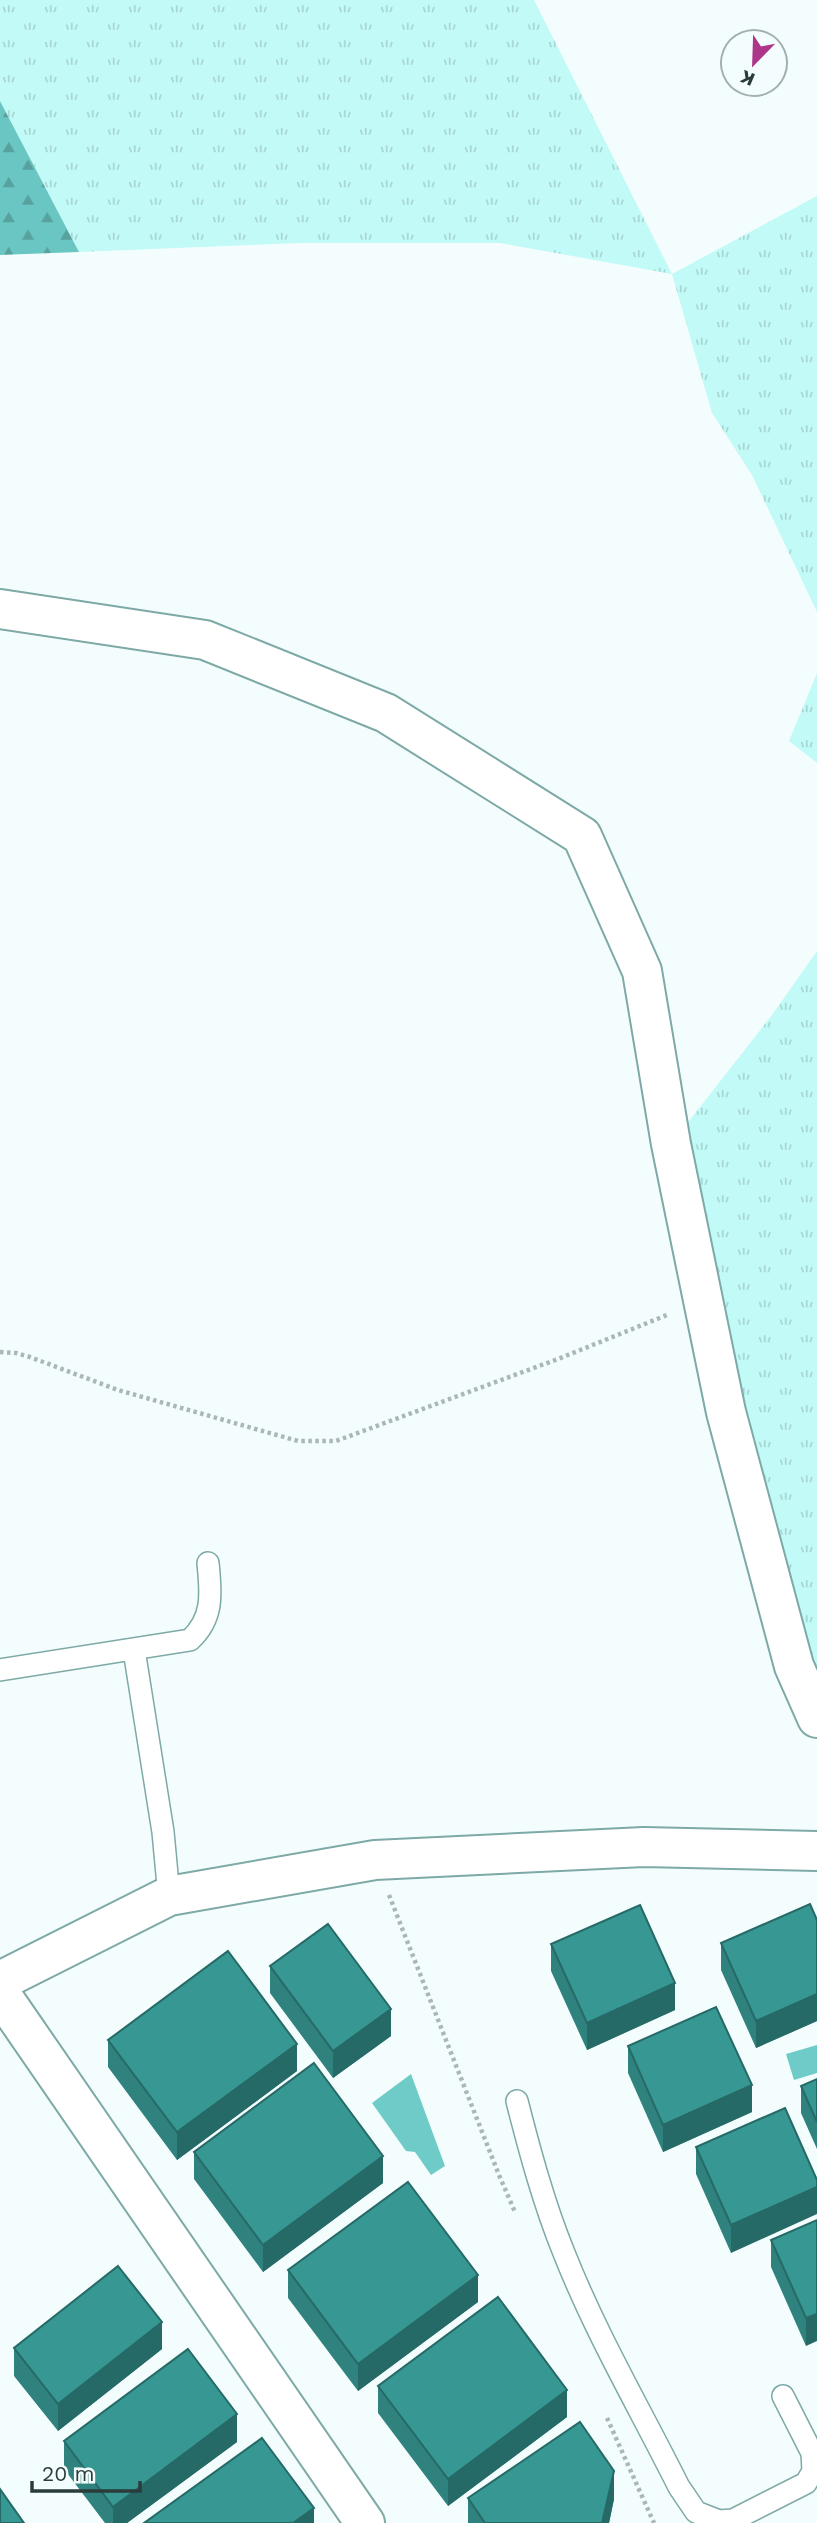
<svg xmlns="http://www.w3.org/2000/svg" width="817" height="2523" font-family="'Work Sans',sans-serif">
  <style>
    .grass { fill: url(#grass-tufts) }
    .forest { fill: url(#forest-firs) }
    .water { fill: #6fcbc7 }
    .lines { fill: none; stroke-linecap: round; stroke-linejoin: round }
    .service-casing { stroke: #7da9a6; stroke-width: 24 }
    .minor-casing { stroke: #7da9a6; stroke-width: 42 }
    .path { stroke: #abb7b6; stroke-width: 4.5; stroke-dasharray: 3.5 3.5; stroke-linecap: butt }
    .service { stroke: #fff; stroke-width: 21 }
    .minor { stroke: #fff; stroke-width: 38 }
    .wall { fill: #2f827e }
    .shaded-wall { fill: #266a67 }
    .building { fill: #379793; stroke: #266a67; stroke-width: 2 }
  </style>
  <defs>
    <pattern id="grass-tufts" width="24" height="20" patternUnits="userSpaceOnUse" patternTransform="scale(1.75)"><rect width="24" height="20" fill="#c2faf7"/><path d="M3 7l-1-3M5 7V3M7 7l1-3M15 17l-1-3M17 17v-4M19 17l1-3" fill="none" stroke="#a7d7d5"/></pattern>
    <pattern id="forest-firs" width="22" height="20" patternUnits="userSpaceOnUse" patternTransform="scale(1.75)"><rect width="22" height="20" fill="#6ac6c2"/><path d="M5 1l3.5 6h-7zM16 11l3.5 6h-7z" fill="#57a29f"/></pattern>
  </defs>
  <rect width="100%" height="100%" fill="#f4fdfd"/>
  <path class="grass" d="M0 0H534L672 274 817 196V612L752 475 712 413 672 274 500 243H298L79 252 0 101Z
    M817 673V763L789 741Z
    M817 951V1667L794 1666 671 1144 772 1015Z"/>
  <path class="forest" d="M0 101 79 252 0 255Z"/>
  <path class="water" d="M817 2045V2073L794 2080 786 2054Z
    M411 2074 445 2166 431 2175 415 2152 406 2151 372 2103Z"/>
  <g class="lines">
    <g class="service-casing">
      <path id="service" d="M134 1650 163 1832 169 1896
        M0 1670 190 1640C214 1618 211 1593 208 1563
        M517 2101C530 2152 544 2204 564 2253 596 2334 640 2409 679 2487L696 2512 719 2521 733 2520 806 2483 813 2471 812 2453 783 2396"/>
    </g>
    <g class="minor-casing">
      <path id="minor" d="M0 609 205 640 386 713 582 836 642 971 671 1144 726 1412 794 1666 817 1718
        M0 1981 169 1896 375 1860 644 1847 817 1851
        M0 1993 365 2523"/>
    </g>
    <path class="path" d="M0 1352 16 1353 30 1357 118 1390 298 1441H336L558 1359 667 1315
      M389 1895 499 2175 515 2212
      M607 2418 654 2523"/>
    <use href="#service" class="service"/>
    <use href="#minor" class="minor"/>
  </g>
  <path class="wall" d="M817 1920V2021L756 2048 721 1970V1943Z
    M551 1944 675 2010 587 2050 551 1971Z
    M270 1966 391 2036 333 2078 270 1993Z
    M108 2040 297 2071 177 2160 108 2067Z
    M628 2046 752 2112 663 2152 628 2073Z
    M817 2079V2149L801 2113V2086Z
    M785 2108 731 2253 696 2174V2147Z
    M194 2152 383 2183 263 2272 194 2179Z
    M817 2220 806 2346 771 2267V2240Z
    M288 2270 478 2302 358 2391 288 2298Z
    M14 2348 162 2349 58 2431 14 2376Z
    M378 2386 567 2417 448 2506 378 2413Z
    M64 2441 237 2442 127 2523H105L64 2469Z
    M468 2498 614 2499 609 2523H468Z"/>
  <path class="shaded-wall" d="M675 1983V2010L587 2050V2023Z
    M817 1994V2021L756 2048V2021Z
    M391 2009V2036L333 2078V2051Z
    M297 2044V2071L177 2160V2132Z
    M752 2085V2112L663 2152V2125Z
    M383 2156V2183L263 2272V2245Z
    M817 2187V2214L731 2253V2225Z
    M478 2275V2302L358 2391V2364Z
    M817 2314V2341L806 2346V2318Z
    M162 2322V2349L58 2431V2404Z
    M567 2390V2417L448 2506V2479Z
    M237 2414V2442L127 2523H113V2507Z
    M614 2471V2499L609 2523H602Z
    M314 2508V2523H293Z"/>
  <path class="building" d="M810 1904 817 1920V1994L756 2021 721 1943Z
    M640 1905 675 1983 587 2023 551 1944Z
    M328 1924 391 2009 333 2051 270 1966Z
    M228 1951 297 2044 177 2132 108 2040Z
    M716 2007 752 2085 663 2125 628 2046Z
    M314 2063 383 2156 263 2245 194 2152Z
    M817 2079V2122L801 2086Z
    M785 2108 817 2180V2187L731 2225 696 2147Z
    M408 2182 478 2275 358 2364 288 2270Z
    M817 2220V2314L806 2318 771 2240Z
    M118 2266 162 2322 58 2404 14 2348Z
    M498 2297 567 2390 448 2479 378 2386Z
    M188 2349 237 2414 113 2507 64 2441Z
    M580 2422 614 2471 602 2523H485L468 2498Z
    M262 2438 314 2508 293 2523H144Z
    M0 2489 24 2523H0Z"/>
  <g transform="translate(754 63) rotate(203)"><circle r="33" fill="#f4fdfd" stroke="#a3b0af" stroke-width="2"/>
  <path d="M0-5L12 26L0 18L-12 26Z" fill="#ad358a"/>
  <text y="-10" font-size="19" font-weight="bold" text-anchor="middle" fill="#2a3c3b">K</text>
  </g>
  <path d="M32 2481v10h108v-10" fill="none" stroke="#2a3c3b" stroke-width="3.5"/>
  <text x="42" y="2481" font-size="21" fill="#2a3c3b" stroke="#f4fdfd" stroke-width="5" paint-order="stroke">20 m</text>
</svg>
